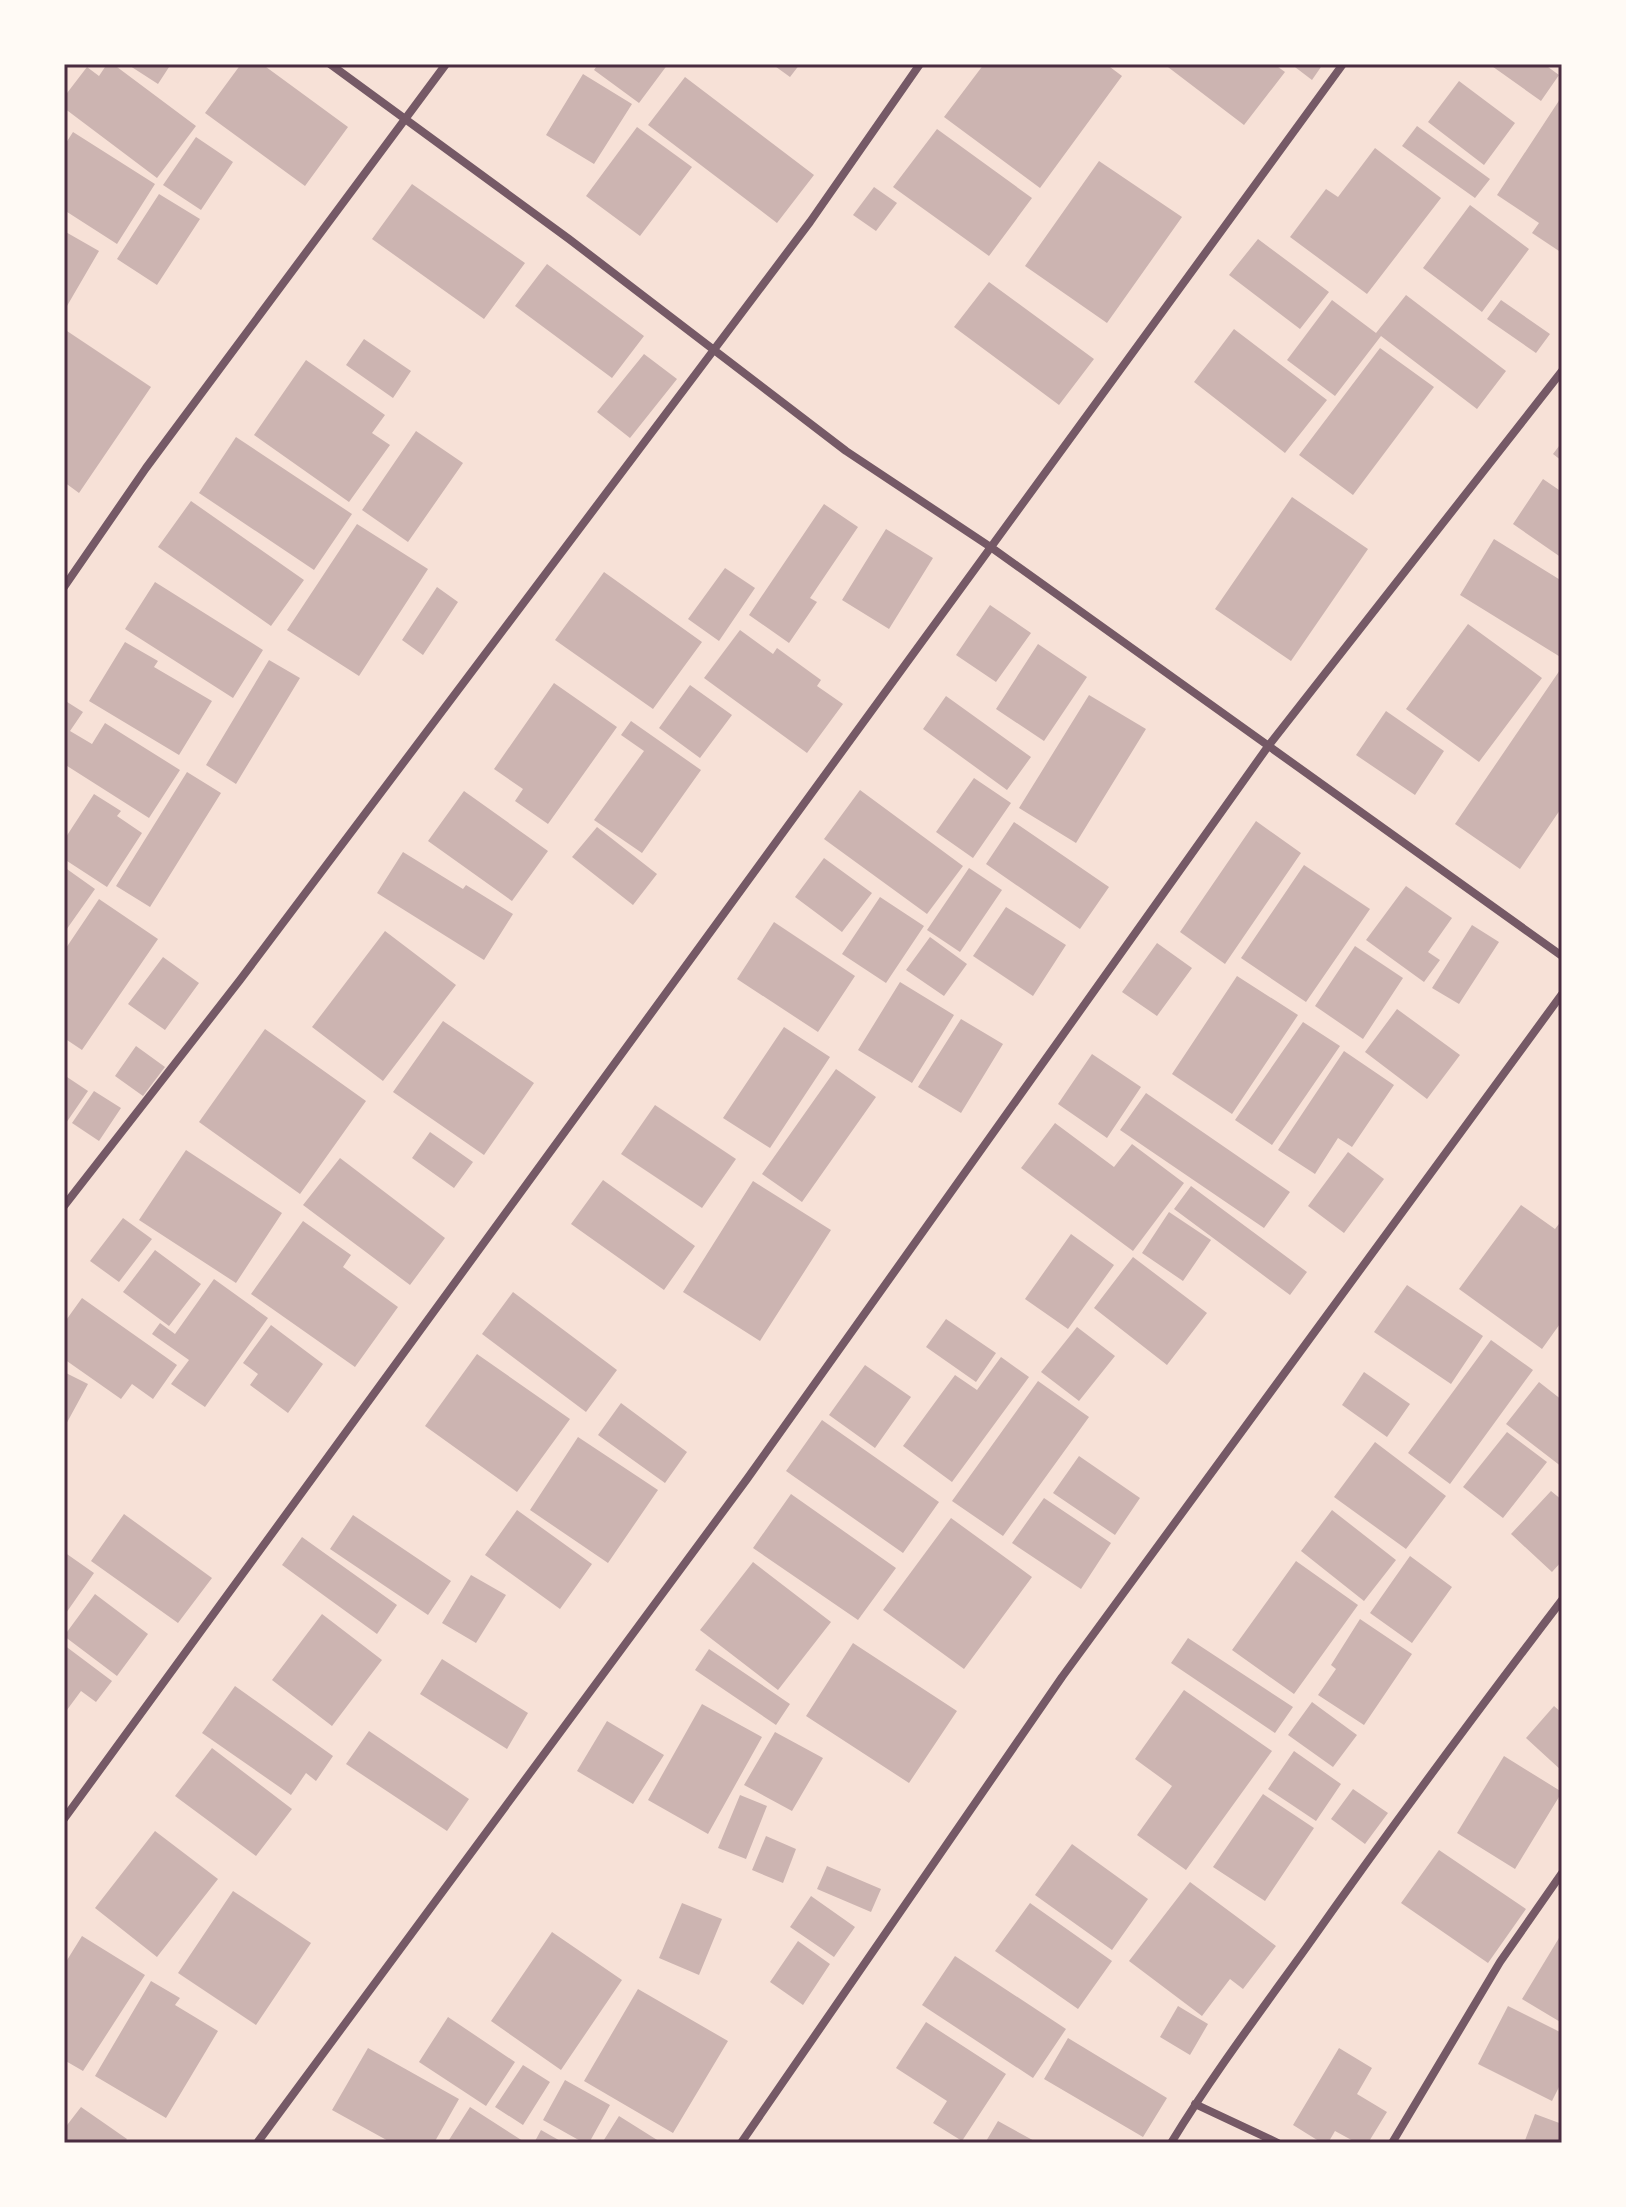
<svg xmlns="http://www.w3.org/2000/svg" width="1626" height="2207" font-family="'PT Sans',sans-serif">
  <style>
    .building { fill: #ccb4b1 }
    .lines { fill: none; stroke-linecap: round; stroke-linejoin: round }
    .minor { stroke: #755966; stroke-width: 8 }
    .neatline { fill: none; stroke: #4a2c40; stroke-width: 3 }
  </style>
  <rect width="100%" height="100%" fill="#f7e1d7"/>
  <path class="building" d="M107 64H113L196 126 157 178 64 108V97L87 67 99 76Z
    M127 64H171L158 84Z
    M241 64H262L348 127 305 186 205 113Z
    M598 64H668L639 103 594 70Z
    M772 64H800L790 77Z
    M984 64H1106L1122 76 1040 188 944 117Z
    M1164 64H1274L1285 72 1244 125Z
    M1291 64H1323L1312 80Z
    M1489 64H1544L1559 75 1541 101Z
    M583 74 632 104 594 164 546 135Z
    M685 77 814 175 777 223 648 125Z
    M1459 81 1515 123 1484 165 1428 122Z
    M1562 96V253L1532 233 1539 223 1497 195Z
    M1417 126 1490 179 1475 198 1402 146Z
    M637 127 692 167 640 236 586 196Z
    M937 129 1032 198 989 256 893 187Z
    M73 132 155 184 117 244 64 210V146Z
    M196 137 233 162 201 210 163 185Z
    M1375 148 1441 198 1367 294 1290 237 1326 189 1338 197Z
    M1099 161 1182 217 1107 323 1025 266Z
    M412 184 525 263 484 319 372 239Z
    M874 187 897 203 876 231 853 215Z
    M159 194 200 219 157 285 117 259Z
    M1470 205 1529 249 1482 312 1423 268Z
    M64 231 99 251 67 306 64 304Z
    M1258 239 1329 292 1300 329 1229 275Z
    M547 264 644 336 612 378 515 306Z
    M989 282 1094 359 1059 405 954 327Z
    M1406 295 1506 371 1477 409 1381 336 1335 396 1287 360 1332 300 1376 333Z
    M1501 300 1550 334 1536 353 1487 319Z
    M64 329 151 387 79 493 64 482Z
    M1234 329 1327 400 1285 453 1194 382Z
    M364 339 411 371 393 398 346 365Z
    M1380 348 1434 387 1353 495 1299 455Z
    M644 354 677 379 630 438 597 412Z
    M306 360 385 415 372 433 390 445 349 502 254 435Z
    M416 431 463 463 408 542 362 510Z
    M236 437 352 514 314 570 199 493Z
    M1562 442V461L1553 454Z
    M1543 479 1562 492V558L1513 524Z
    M1292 497 1368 549 1291 661 1215 609Z
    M191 501 304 580 271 626 158 547Z
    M824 504 858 527 810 598 817 602 789 643 749 615Z
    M357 524 428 569 359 676 287 630Z
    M886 529 933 558 889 629 842 600Z
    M1494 539 1562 581V658L1460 595Z
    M725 568 755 588 719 641 688 619Z
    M604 572 702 642 653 709 555 640Z
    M155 582 263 650 233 698 125 629Z
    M437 587 458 602 423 655 402 640Z
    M990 605 1031 633 996 682 956 655Z
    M1468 624 1542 678 1479 762 1406 709Z
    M740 630 773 654 777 648 821 680 817 686 843 704 807 753 704 678Z
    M125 642 158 661 154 667 212 701 179 755 89 701Z
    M1038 644 1087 677 1044 741 996 709Z
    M269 660 300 678 236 784 206 765Z
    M1562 667V807L1520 869 1455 824Z
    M554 683 617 727 548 824 515 801 523 789 494 769Z
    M690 685 732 715 700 758 659 728Z
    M1089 695 1146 729 1076 843 1019 808Z
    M946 696 1031 757 1007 790 923 729Z
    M64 700 83 712 70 731 92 744 105 723 180 770 149 818 64 764Z
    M1386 711 1444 751 1415 795 1356 755Z
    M631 721 701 770 642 853 594 820 644 751 621 735Z
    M187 772 221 793 150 907 116 886Z
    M974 778 1011 803 973 858 936 832Z
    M860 790 963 866 927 914 824 839Z
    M464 791 548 851 512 901 428 841Z
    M94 794 121 811 117 816 142 833 107 887 64 859V840Z
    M1256 821 1301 853 1225 964 1180 932Z
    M1014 822 1109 887 1080 929 986 864Z
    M597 827 657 874 633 905 572 857Z
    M403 852 463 889 466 885 513 914 484 960 377 893Z
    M824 858 872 893 842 932 795 897Z
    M1304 865 1370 909 1306 1002 1241 958Z
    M64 867 95 889 64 933Z
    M969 868 1002 890 960 952 927 930Z
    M1406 886 1452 918 1428 952 1440 960 1424 982 1366 940Z
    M880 897 924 926 886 983 842 954Z
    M99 899 158 939 82 1050 64 1038V951Z
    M1006 907 1066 945 1033 996 973 956Z
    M774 922 855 976 818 1032 737 979Z
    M1472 925 1499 942 1459 1004 1432 988Z
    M385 931 456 985 383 1081 312 1027Z
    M930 937 967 964 944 996 906 970Z
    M1157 943 1192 968 1157 1016 1122 992Z
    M1355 946 1403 978 1363 1039 1315 1006Z
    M163 957 199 983 165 1030 128 1004Z
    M1237 976 1298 1015 1232 1114 1172 1074Z
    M900 982 954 1015 912 1083 858 1050Z
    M1397 1009 1460 1055 1427 1099 1365 1052Z
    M961 1019 1003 1044 961 1113 918 1087Z
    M443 1021 534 1083 484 1155 393 1092Z
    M1303 1022 1340 1046 1272 1145 1235 1120Z
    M784 1027 830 1057 770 1148 723 1118Z
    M265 1029 366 1101 300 1194 199 1122Z
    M136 1046 165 1067 143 1096 115 1076Z
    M1344 1051 1394 1085 1352 1147 1338 1138 1315 1174 1278 1150Z
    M1092 1054 1141 1087 1107 1138 1058 1104Z
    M836 1069 876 1097 802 1202 762 1174Z
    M64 1075 88 1091 64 1126Z
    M94 1091 121 1108 99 1141 72 1123Z
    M1146 1093 1290 1192 1264 1228 1120 1130Z
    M655 1105 736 1159 702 1208 621 1154Z
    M1055 1123 1114 1167 1132 1144 1184 1183 1133 1251 1021 1168Z
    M430 1132 473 1162 454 1188 412 1158Z
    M186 1150 282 1213 236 1283 139 1220Z
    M1348 1152 1384 1179 1344 1233 1308 1206Z
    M340 1158 445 1238 410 1285 303 1205Z
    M603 1180 695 1246 664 1290 571 1224Z
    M753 1181 831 1230 760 1341 683 1292Z
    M1191 1186 1307 1272 1290 1295 1174 1209Z
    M1521 1205 1555 1229 1562 1220V1321L1542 1349 1459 1289Z
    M1169 1212 1211 1240 1183 1281 1142 1253Z
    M123 1218 152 1239 119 1282 90 1261Z
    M303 1221 351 1255 343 1267 398 1307 355 1367 251 1294Z
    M1071 1234 1114 1265 1068 1329 1025 1299Z
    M155 1250 201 1284 169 1326 123 1292Z
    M1133 1257 1207 1313 1167 1365 1094 1308Z
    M214 1279 268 1318 205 1407 171 1384 189 1360 152 1334 160 1323 175 1334Z
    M1407 1285 1483 1336 1451 1384 1374 1332Z
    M513 1292 617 1370 586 1412 482 1334Z
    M82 1298 177 1365 153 1399 132 1384 121 1399 64 1359V1323Z
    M946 1319 996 1353 976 1382 926 1347Z
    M271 1325 323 1364 288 1413 250 1385 258 1374 243 1363Z
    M1077 1327 1115 1356 1079 1401 1041 1372Z
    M1491 1340 1533 1370 1450 1484 1408 1453Z
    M477 1354 570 1419 517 1492 425 1426Z
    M1001 1357 1029 1377 952 1482 903 1446 955 1375 977 1390Z
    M865 1365 911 1397 875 1448 829 1415Z
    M64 1372 88 1384 64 1428Z
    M1364 1372 1410 1404 1387 1437 1342 1405Z
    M1038 1381 1089 1417 1003 1536 952 1501Z
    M1539 1382 1562 1400V1467L1506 1424Z
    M621 1403 687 1452 665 1483 598 1435Z
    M822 1420 939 1502 903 1553 786 1471Z
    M1507 1432 1547 1462 1503 1518 1463 1487Z
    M578 1437 658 1490 608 1563 530 1510Z
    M1375 1442 1446 1496 1406 1549 1334 1497Z
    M1079 1456 1140 1498 1115 1535 1053 1493Z
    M1551 1491 1562 1500V1561L1552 1572 1511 1534Z
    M791 1494 896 1568 858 1620 753 1548Z
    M1044 1498 1111 1543 1081 1589 1012 1543Z
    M517 1510 592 1564 560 1609 485 1555Z
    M1332 1510 1396 1560 1364 1601 1301 1551Z
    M124 1514 212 1578 178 1623 91 1561Z
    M353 1515 451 1581 428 1615 330 1549Z
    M951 1518 1032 1577 964 1669 883 1610Z
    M302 1537 397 1605 377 1634 282 1565Z
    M64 1552 94 1573 64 1616Z
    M1410 1556 1452 1587 1412 1643 1370 1613Z
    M1296 1561 1358 1605 1294 1694 1232 1650Z
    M753 1562 831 1622 778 1690 700 1630Z
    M471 1575 506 1595 476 1643 442 1623Z
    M95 1594 148 1634 117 1676 64 1636Z
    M322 1614 382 1660 332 1726 272 1680Z
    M1360 1619 1412 1654 1364 1725 1318 1695 1336 1669 1331 1665Z
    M1188 1638 1293 1707 1275 1733 1171 1663Z
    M853 1643 957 1711 909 1783 806 1716Z
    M64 1645 112 1681 96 1702 81 1691 64 1714Z
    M709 1649 790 1704 776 1725 695 1670Z
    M442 1659 528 1713 507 1749 420 1694Z
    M235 1686 333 1756 316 1781 306 1773 291 1795 202 1733Z
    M1184 1690 1272 1751 1186 1870 1137 1835 1172 1786 1135 1759Z
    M1312 1702 1357 1735 1333 1767 1288 1735Z
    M702 1704 762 1737 708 1834 648 1800Z
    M1554 1706 1562 1713V1771L1526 1738Z
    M607 1721 664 1755 633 1804 577 1771Z
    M369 1731 469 1799 447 1831 346 1764Z
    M775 1732 823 1758 792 1811 744 1785Z
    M212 1748 292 1809 256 1856 175 1796Z
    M1294 1751 1341 1784 1316 1821 1268 1789Z
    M1504 1756 1562 1792 1515 1869 1457 1833Z
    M1353 1789 1388 1813 1365 1844 1331 1819Z
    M1263 1794 1314 1828 1265 1901 1213 1867Z
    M740 1795 767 1806 746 1859 718 1848Z
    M155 1831 218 1879 157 1957 95 1908Z
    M766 1836 796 1849 783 1883 752 1870Z
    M1072 1844 1148 1899 1112 1950 1035 1895Z
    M1439 1850 1526 1909 1488 1963 1401 1903Z
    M827 1866 881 1889 871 1912 817 1889Z
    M1190 1882 1276 1946 1243 1989 1230 1979 1202 2016 1129 1961Z
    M233 1891 311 1943 256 2025 178 1973Z
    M811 1896 855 1927 834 1957 790 1927Z
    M682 1903 722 1919 699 1975 659 1958Z
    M1030 1903 1112 1961 1078 2009 995 1951Z
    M552 1932 622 1980 561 2070 491 2021Z
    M1562 1933V2023L1522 1999Z
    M82 1936 145 1975 83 2071 64 2060V1965Z
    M798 1941 830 1964 803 2005 770 1982Z
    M955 1956 1066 2029 1033 2078 922 2005Z
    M151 1981 180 1998 175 2005 218 2031 166 2118 95 2076Z
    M638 1989 728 2041 673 2133 584 2081Z
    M1178 2006 1208 2024 1190 2055 1160 2037Z
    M1508 2006 1562 2033V2081L1552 2101 1478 2064Z
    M448 2017 515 2062 486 2106 419 2062Z
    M926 2022 1006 2074 962 2141 933 2123 947 2101 896 2068Z
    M1068 2038 1167 2098 1143 2137 1044 2079Z
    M368 2048 459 2099 434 2143H392L332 2110Z
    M1339 2048 1372 2068 1357 2094 1387 2112 1368 2143H1357L1335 2131 1328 2143H1322L1293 2125Z
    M523 2065 550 2082 523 2125 495 2107Z
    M565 2080 610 2105 589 2143H584L543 2120Z
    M81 2107 127 2139 124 2143H64V2129Z
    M470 2107 526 2143H447Z
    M1535 2114 1562 2124V2143H1524Z
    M619 2116 662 2143H602Z
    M998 2121 1038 2143H985Z
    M541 2130 564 2143H534Z"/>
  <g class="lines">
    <path class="minor" d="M330 64 569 239 846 451 992 548 1562 956
      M64 587 146 468 446 64
      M64 1206 240 980 810 222 920 64
      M64 1819 1343 64
      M1195 2104 1278 2143
      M257 2143 747 1479 1269 745 1562 371
      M741 2143 1062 1677 1562 994
      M1171 2143C1212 2076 1260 2012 1306 1948 1389 1830 1475 1714 1562 1600
      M1392 2143 1500 1962 1562 1873"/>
  </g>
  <rect width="1626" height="2207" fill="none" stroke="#fffaf5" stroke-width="132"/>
  <rect x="66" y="66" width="1494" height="2075" class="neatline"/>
</svg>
